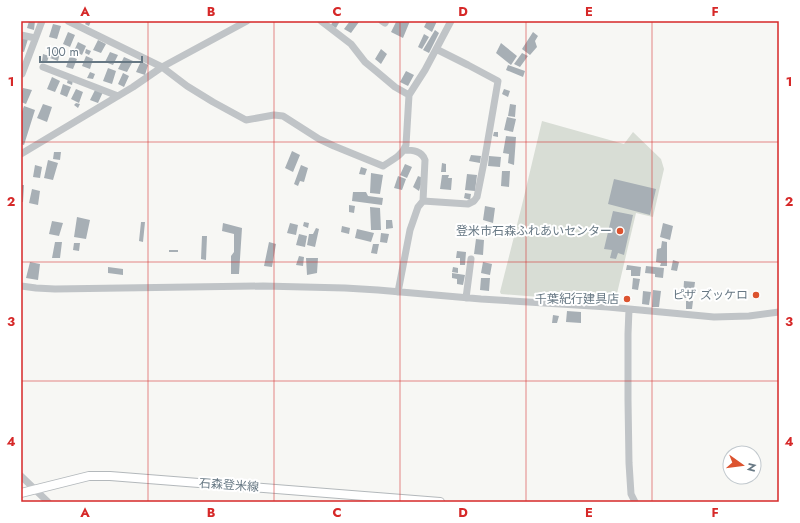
<svg xmlns="http://www.w3.org/2000/svg" width="800" height="523" font-family="Jost,'Noto Sans JP',sans-serif">
  <style>
    .green { fill: #d8ddd5 }
    .building { fill: #a7afb5 }
    .lines { fill: none; stroke-linecap: round; stroke-linejoin: round }
    .major-casing { stroke: #b3b8bb; stroke-width: 10 }
    .minor { stroke: #c0c4c7; stroke-width: 7 }
    .major { stroke: #fff; stroke-width: 8 }
    .grid { fill: none; stroke: #d62828; stroke-width: 1; stroke-opacity: 0.55 }
    .poi-dot { fill: #dc532f; stroke: #fff; stroke-width: 1.5 }
    .labels { text-anchor: middle; dominant-baseline: central; stroke-width: 4; stroke-linejoin: round; paint-order: stroke }
    .poi-label { font-size: 12px; fill: #677884; stroke: #fff; text-anchor: end }
    .street-label { font-size: 12px; fill: #677884; stroke: #fff }
    .neatline { fill: none; stroke: #d62828; stroke-width: 1.5 }
    .grid-label { font-size: 13px; text-anchor: middle; font-weight: bold; fill: #d62828 }
  </style>
  <rect width="100%" height="100%" fill="#f7f7f4"/>
  <path class="green" d="M542 121 624 144 633 132 661 159 664 169 653 217 636 213 615 302 552 298 501 294 500 292 522 205Z"/>
  <path class="building" d="M29 21H35L34 30 27 28Z
    M87 21H91L89 26 85 24Z
    M333 21H340L336 28 331 25Z
    M350 21H357L359 22 351 33 344 29Z
    M400 21H410L403 38 391 32 396 22H399Z
    M427 21H437L432 32 424 27Z
    M53 24 61 26 57 39 49 37Z
    M435 30 439 33 429 53 423 50Z
    M68 32 75 35 70 47 63 44Z
    M533 32 538 36 535 41 537 47 530 55 522 49Z
    M424 34 429 37 422 49 418 47Z
    M21 37 28 39 24 52 21 51Z
    M98 40 106 44 101 53 93 50Z
    M78 42 86 46 82 55 74 51Z
    M501 43 517 56 511 65 496 53Z
    M54 47 61 49 58 61 50 58Z
    M86 49 91 51 89 55 85 53Z
    M381 49 387 54 381 64 375 59Z
    M110 52 118 55 113 65 105 62Z
    M522 53 528 56 520 67 514 64Z
    M43 54 49 56 47 62 42 61Z
    M70 56 77 59 73 69 66 67Z
    M86 56 93 59 90 69 82 66Z
    M124 57 133 61 127 72 118 69Z
    M141 61 148 65 145 75 136 72Z
    M508 65 525 71 523 77 506 70Z
    M108 68 116 71 112 84 103 81Z
    M406 71 414 75 408 86 400 82Z
    M90 72 95 74 93 79 87 78Z
    M123 73 129 76 124 87 118 84Z
    M52 77 60 81 55 92 47 89Z
    M68 79 73 80 72 85 67 83Z
    M63 84 71 87 67 97 60 94Z
    M23 88 32 90 26 104 21 102V94Z
    M76 89 83 92 79 103 71 99Z
    M504 89 510 91 508 97 502 94Z
    M95 90 103 92 98 103 90 100Z
    M76 103 80 104 78 108 74 105Z
    M43 104 52 107 47 122 37 118Z
    M510 104 516 105 515 117 508 116Z
    M24 106 35 110 24 145 21 144V114Z
    M507 117 516 119 513 132 504 130Z
    M494 132H498V137L493 136Z
    M506 136 516 137 514 165 508 163 509 154 503 153Z
    M292 151 300 155 293 172 285 168Z
    M54 152H61L60 160 53 159Z
    M471 155 481 156 480 163 469 161Z
    M489 156 501 157 500 167 488 166Z
    M48 160 58 163 53 180 44 178Z
    M442 163 446 164V172H441Z
    M405 164 412 167 407 178 400 175Z
    M35 165 42 167 40 178 33 177Z
    M301 165 308 168 304 182 300 181 298 186 294 184Z
    M361 167 367 169 365 175 359 174Z
    M502 171H510L509 187 501 186Z
    M371 173 383 175 380 194 370 193Z
    M467 174 477 175 475 191 465 190Z
    M442 175H449L448 178H452L451 190 440 189Z
    M398 176 406 179 402 190 394 188Z
    M418 176 423 178 419 191 413 187Z
    M614 179 656 189 650 215 608 204Z
    M21 185H24L23 202H21Z
    M32 189 40 191 38 205 29 203Z
    M353 192H366L368 196 383 198 382 205 352 201Z
    M465 193 471 194 470 200 464 198Z
    M349 205 355 206 354 213 349 212Z
    M485 206 495 208 493 223 483 220Z
    M370 207 380 208 381 230H371Z
    M613 211 633 215 624 255 618 253 616 259 610 258 612 250 604 249Z
    M77 217 90 220 86 239 74 237Z
    M386 220H392L393 228 386 229Z
    M52 221 63 223 59 236 49 234Z
    M141 222H145L143 242 139 241Z
    M304 222 309 223 308 228 303 226Z
    M223 223 242 228 239 274H231V256L234 252V234L222 231Z
    M290 223 298 225 296 235 287 233Z
    M663 223 673 226 670 240 660 237Z
    M342 226 350 228 349 234 341 232Z
    M316 228 319 229 315 247 307 245 309 234H313Z
    M357 229 374 233 371 242 355 238Z
    M381 233 389 234 387 243 380 242Z
    M299 234 307 236 305 247 296 245Z
    M202 236H207L206 260 201 259Z
    M476 239 484 240 483 255 474 254Z
    M662 241 667 242V266H660L661 263 656 262 657 249 661 248Z
    M55 242H62L60 258H52Z
    M269 242 276 244 272 267 264 266Z
    M74 243H80L79 251 73 250Z
    M373 244H379L377 254 371 253Z
    M169 250H178V252H169Z
    M457 251 466 252 465 265H460V258H456Z
    M299 256 304 257 303 266 296 265Z
    M306 258H318L317 273 307 275Z
    M673 260 679 262 677 271 671 270Z
    M30 262 40 264 38 280 26 278Z
    M483 262 492 264 490 275 481 273Z
    M627 265 641 267 640 276H631V270H626Z
    M646 266 664 268 663 278 655 277V274L645 273Z
    M108 267 123 269V275L108 273Z
    M453 267 458 268V273L452 272Z
    M452 273 465 275 463 285 457 284V279L452 278Z
    M481 278H490L489 291 480 290Z
    M633 278 640 279 638 290 632 289Z
    M684 281 695 282 693 298H683Z
    M653 290 661 291 659 307H652Z
    M643 291 651 292 649 305 642 304Z
    M686 301H693L692 309H686Z
    M567 311 581 312V323L566 322Z
    M553 315 559 316 557 323H552Z"/>
  <g class="lines">
    <g class="major-casing">
      <path id="major" d="M21 493 89 476H110L440 502"/>
    </g>
    <path class="minor" d="M68 21 162 67 187 86 213 102 246 120 274 115 283 116 319 139 334 146 383 166C392 160 402 156 406 145L409 95 425 70 451 21
      M321 21 351 44 365 62 376 71 395 87 409 95
      M382 21 385 23 386 21
      M21 35 35 38
      M43 67 118 96
      M22 74 42 21
      M21 154 133 87 162 67 247 21
      M423 201 468 204 474 201 477 197 485 157 498 81 468 65 436 49
      M21 286 36 288 55 289 263 286 345 288 378 290 481 299 608 307 714 317 749 316 779 312
      M398 292 410 230 418 207 423 201 425 160C422 151 413 150 404 150
      M466 298 471 259
      M629 309 628 334V400L629 463 631 494 635 502
      M21 476 48 502"/>
    <use href="#major" class="major"/>
  </g>
  <path class="grid" d="M148 21V502M274 21V502M400 21V502M526 21V502M652 21V502M21 142H779M21 262H779M21 381H779"/>
  <g class="poi-dot">
    <circle cx="620" cy="231" r="4"/>
    <circle cx="756" cy="295" r="4"/>
    <circle cx="627" cy="299" r="4"/>
  </g>
  <g class="labels">
    <g class="poi-label">
      <text x="612" y="231">登米市石森ふれあいセンター</text>
      <text x="748" y="295">ピザ ズッケロ</text>
      <text x="619" y="299">千葉紀行建具店</text>
    </g>
    <g class="street-label">
      <text transform="translate(229 485) rotate(4)">石森登米線</text>
    </g>
  </g>
  <rect width="800" height="523" fill="none" stroke="#ffffff" stroke-width="44"/>
  <g transform="translate(742 465) rotate(104)"><circle r="19" fill="#ffffff" stroke="#c2c9ce"/>
  <path d="M0-3L7 15L0 10L-7 15Z" fill="#dc532f"/>
  <text y="-6" font-size="11" font-weight="bold" text-anchor="middle" fill="#677884">N</text>
  </g>
  <path d="M40 56v6h102v-6" fill="none" stroke="#677884" stroke-width="2"/>
  <text x="46" y="56" font-size="12" fill="#677884" stroke="#ffffff" stroke-width="3" paint-order="stroke">100 m</text>
  <rect x="22" y="22" width="756" height="479" class="neatline"/>
  <g class="grid-label">
    <text x="85" y="16">A</text>
    <text x="211" y="16">B</text>
    <text x="337" y="16">C</text>
    <text x="463" y="16">D</text>
    <text x="589" y="16">E</text>
    <text x="715" y="16">F</text>
    <text x="11" y="86">1</text>
    <text x="789" y="86">1</text>
    <text x="11" y="206">2</text>
    <text x="789" y="206">2</text>
    <text x="11" y="326">3</text>
    <text x="789" y="326">3</text>
    <text x="11" y="446">4</text>
    <text x="789" y="446">4</text>
    <text x="85" y="517">A</text>
    <text x="211" y="517">B</text>
    <text x="337" y="517">C</text>
    <text x="463" y="517">D</text>
    <text x="589" y="517">E</text>
    <text x="715" y="517">F</text>
  </g>
</svg>
